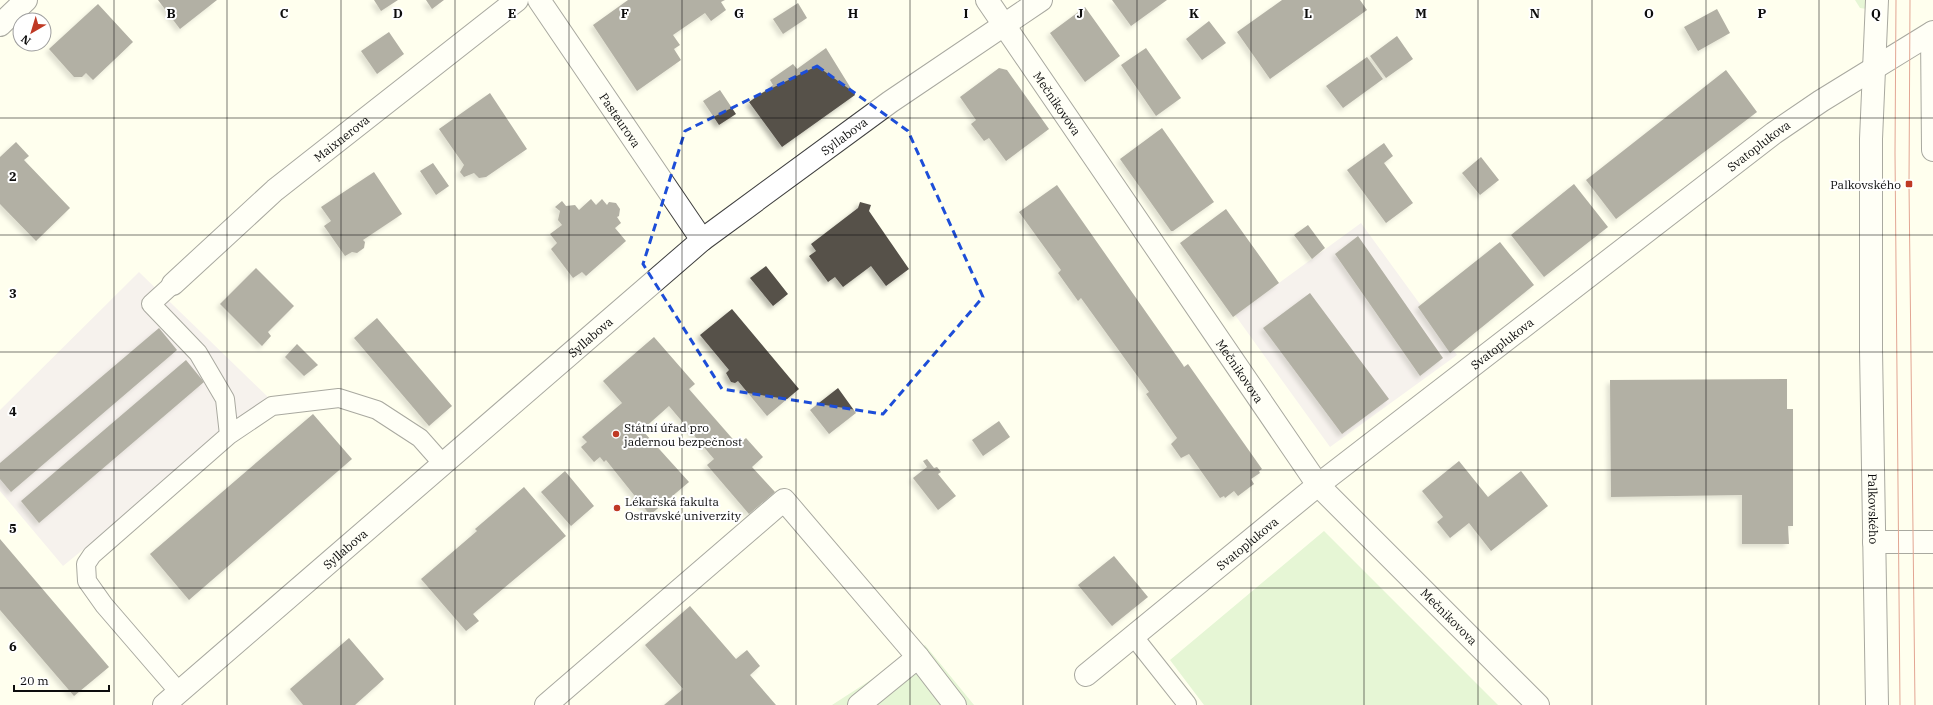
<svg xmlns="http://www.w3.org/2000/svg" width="1933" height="705" font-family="'IBM Plex Serif',serif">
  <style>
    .industrial { fill: #ece2ec }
    .green { fill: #c8eab7 }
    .building { fill: #56514a; filter: url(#shadow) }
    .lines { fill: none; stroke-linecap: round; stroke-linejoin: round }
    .service-casing { stroke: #404040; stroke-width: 20 }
    .minor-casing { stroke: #404040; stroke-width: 24 }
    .service { stroke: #fff; stroke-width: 18 }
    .minor { stroke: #fff; stroke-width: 22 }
    .tram { stroke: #bf3924; stroke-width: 1 }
    .marked { fill: none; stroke: #1d4ed8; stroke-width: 3; stroke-dasharray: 8 5; stroke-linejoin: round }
    .grid { fill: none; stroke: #0d0d0d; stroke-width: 1; stroke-opacity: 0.55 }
    .poi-dot { fill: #bf3924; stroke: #fff; stroke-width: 1.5 }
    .labels { text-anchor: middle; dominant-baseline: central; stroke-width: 4; stroke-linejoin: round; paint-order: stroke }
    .street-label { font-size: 12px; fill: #0d0d0d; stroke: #fff }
    .poi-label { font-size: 12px; fill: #0d0d0d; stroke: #fff; text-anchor: start }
    .grid-label { font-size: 13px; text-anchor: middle; font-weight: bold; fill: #0d0d0d; stroke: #fff; stroke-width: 4; stroke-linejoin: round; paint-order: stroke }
  </style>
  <defs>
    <filter id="shadow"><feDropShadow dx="-3.5" dy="3.5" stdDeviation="2" flood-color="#0004"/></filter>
  </defs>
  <rect width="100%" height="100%" fill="#ffe"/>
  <path class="industrial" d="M1361 223 1457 355 1330 447 1235 315Z
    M139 272 269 398 63 566 0 491V410Z"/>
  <path class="green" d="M1855 0H1867V9L1860 8Z
    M1324 531 1498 705H1204L1170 660Z
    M925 645 974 705H832Z"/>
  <path class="building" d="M158 0H217L180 29Z
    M374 0H398L381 11Z
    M426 0H444L432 9Z
    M628 0H725L721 2 726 10 711 21 705 13 673 35 680 45 674 49 681 60 637 91 593 25Z
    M1112 0H1167L1131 26Z
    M1282 0H1360L1367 10 1270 79 1237 32Z
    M798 3 807 18 783 34 773 19Z
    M98 4 133 42 93 80 86 73 82 77H74L49 49Z
    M1085 7 1120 56 1085 82 1050 33Z
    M1717 9 1730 33 1698 51 1684 27Z
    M1209 21 1226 43 1202 60 1186 39Z
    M389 32 404 54 377 74 361 51Z
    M1397 36 1413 59 1386 78 1370 56Z
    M826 48 855 95 782 147 749 102 773 85 770 80 793 64 797 69Z
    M1146 48 1181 98 1156 116 1121 65Z
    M1367 57 1383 79 1343 108 1326 86Z
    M999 68 1007 70 1049 129 1006 161 989 138 984 141 971 124 976 120 960 97Z
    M1726 70 1757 112 1616 219 1586 180Z
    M720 90 736 114 719 125 703 101Z
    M490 93 527 149 486 177 479 178 474 173 464 177 460 172 464 165 439 129Z
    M1162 128 1214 202 1173 231H1171L1120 159Z
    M16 142 29 156 24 160 70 208 36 241 0 204V157Z
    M1384 143 1393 156 1384 163 1413 203 1386 223 1347 170Z
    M1481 157 1499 180 1480 195 1462 173Z
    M433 163 449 186 436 195 420 171Z
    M374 172 402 214 363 240 365 242 364 248 357 253 352 252 345 256 324 226 331 221 321 207Z
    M1574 184 1608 227 1544 277 1511 235Z
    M1057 185 1183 365 1184 367 1188 364 1262 469 1259 471 1260 473 1251 479 1254 484 1238 496 1234 491 1225 498 1224 496 1220 498 1189 454 1181 458 1171 444 1177 438 1146 394 1149 392 1081 298 1078 301 1058 273 1061 270 1019 212Z
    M591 199 596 205 602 199 607 205 609 202 616 203 620 209 619 216 617 217 621 223 615 228 626 241 586 276 582 272 573 278 551 249 557 243 550 234 562 225 558 220 560 211 555 207 562 201 566 206 575 205 579 210Z
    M860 202 871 205 869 211 909 269 886 286 871 266 843 287 835 277 828 282 809 256 816 251 811 244 858 208Z
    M1226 209 1279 283 1233 317 1180 243Z
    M1308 225 1325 248 1312 259 1294 235Z
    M1358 236 1443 358 1420 376 1335 254Z
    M1500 242 1534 285 1450 353 1418 307Z
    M766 266 788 294 773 306 750 278Z
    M256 268 294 306 268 332 271 336 262 346 220 304Z
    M1310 293 1389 399 1342 434 1263 328Z
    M732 309 799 389 767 416 738 381 735 383 731 382 726 373 729 370 700 335Z
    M377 318 452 406 429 426 354 338Z
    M159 328 177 350 11 492 0 479V463Z
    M654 337 695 384 689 389 738 445 746 438 763 457 752 467 775 492 749 514 707 465 714 459 669 406 642 430 689 482 650 515 606 460 604 462 600 457 594 462 581 447 587 442 582 437 622 403 603 381Z
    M297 344 318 365 304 376 285 357Z
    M186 360 204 382 39 523 21 501Z
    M1787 379V409H1793V526H1788L1789 544H1742V495L1611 497 1610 380Z
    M838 388 856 413 829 434 810 410Z
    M313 414 352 459 189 600 150 554Z
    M999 421 1010 437 983 456 972 440Z
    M927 459 934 468 937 467 941 472 938 474 956 496 938 510 913 478 927 467 923 461Z
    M1459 461 1488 497 1521 471 1548 506 1491 551 1469 523 1450 538 1437 522 1443 517 1422 491Z
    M565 471 594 506 571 526 541 492Z
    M524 487 566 536 473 614 479 621 466 631 421 579 477 531 475 529Z
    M0 539 109 667 74 696 0 610Z
    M1114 556 1148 597 1112 626 1078 585Z
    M690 606 736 659 747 650 760 666 750 675 776 705H664L683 689 645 645Z
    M349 638 384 679 355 705H303L290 689Z"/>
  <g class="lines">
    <g class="service-casing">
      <path id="service" d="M173 284 151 304 198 353 225 399 229 435
        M1134 637 1187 704
        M179 692 104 605 87 581 86 564 92 555 229 435 272 406 339 398 377 410 420 438 443 464"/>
    </g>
    <g class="minor-casing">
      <g id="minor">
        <path id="s1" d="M539 0 702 240"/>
        <path id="s2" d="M987 0 1318 485 1538 705"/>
        <path id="s3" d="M1877 0 1871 139V350L1877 705"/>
        <path d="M0 25 26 0"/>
        <path d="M1932 33 1933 150"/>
        <path id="s4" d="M173 284 275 190 517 0"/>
        <path d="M1874 542H1933"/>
        <path id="s5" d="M1086 675 1318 485 1774 133 1821 101 1933 32"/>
        <path id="s6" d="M164 705 702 240 890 102 1041 0"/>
        <path d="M546 705 784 500 918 657"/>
        <path d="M859 705 918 657 955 705"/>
      </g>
    </g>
    <use href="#service" class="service"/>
    <use href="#minor" class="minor"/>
    <path class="tram" d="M1896 0 1895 153 1900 705
      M1910 0 1909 184 1915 705"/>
  </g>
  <path d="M0 0H1933V705H0ZM817 66 908 131 983 297 883 414 722 389 643 264 685 131Z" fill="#ffe" fill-opacity=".55" fill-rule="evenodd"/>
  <path class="marked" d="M817 66 908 131 983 297 883 414 722 389 643 264 685 131Z"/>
  <path class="grid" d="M114 0V705M227 0V705M341 0V705M455 0V705M569 0V705M682 0V705M796 0V705M910 0V705M1023 0V705M1137 0V705M1251 0V705M1364 0V705M1478 0V705M1592 0V705M1706 0V705M1819 0V705M0 118H1933M0 235H1933M0 352H1933M0 470H1933M0 588H1933"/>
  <g class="poi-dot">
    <rect x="1905" y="180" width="8" height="8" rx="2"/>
    <circle cx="616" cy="434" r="4"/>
    <circle cx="617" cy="508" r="4"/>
  </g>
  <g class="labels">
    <g class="street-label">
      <text stroke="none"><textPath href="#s2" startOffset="125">Mečnikovova</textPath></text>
      <text stroke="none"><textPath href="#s1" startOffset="145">Pasteurova</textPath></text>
      <text stroke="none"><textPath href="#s6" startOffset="887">Syllabova</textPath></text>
      <text stroke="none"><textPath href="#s4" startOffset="223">Maixnerova</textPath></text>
      <text stroke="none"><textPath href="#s5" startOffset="856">Svatoplukova</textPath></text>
      <text stroke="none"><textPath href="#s6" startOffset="563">Syllabova</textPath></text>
      <text stroke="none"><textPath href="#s5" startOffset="532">Svatoplukova</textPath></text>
      <text stroke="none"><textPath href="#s2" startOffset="449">Mečnikovova</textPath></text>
      <text stroke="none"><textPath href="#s3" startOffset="509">Palkovského</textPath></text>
      <text stroke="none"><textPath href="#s5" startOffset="208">Svatoplukova</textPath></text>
      <text stroke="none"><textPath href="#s6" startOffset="239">Syllabova</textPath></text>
      <text stroke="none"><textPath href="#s2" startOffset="773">Mečnikovova</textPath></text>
    </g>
    <g class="poi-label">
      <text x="1901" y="184" text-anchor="end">Palkovského</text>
      <text x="624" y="427">Státní úřad pro<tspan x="624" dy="14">jadernou bezpečnost</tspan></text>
      <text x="625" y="501">Lékařská fakulta<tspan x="625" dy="14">Ostravské univerzity</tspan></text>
    </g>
  </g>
  <g class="grid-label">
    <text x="171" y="18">B</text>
    <text x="284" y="18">C</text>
    <text x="398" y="18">D</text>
    <text x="512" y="18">E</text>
    <text x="625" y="18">F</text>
    <text x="739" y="18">G</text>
    <text x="853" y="18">H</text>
    <text x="966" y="18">I</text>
    <text x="1080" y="18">J</text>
    <text x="1194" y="18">K</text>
    <text x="1308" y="18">L</text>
    <text x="1421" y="18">M</text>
    <text x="1535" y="18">N</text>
    <text x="1649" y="18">O</text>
    <text x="1762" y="18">P</text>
    <text x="1876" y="18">Q</text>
    <text x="13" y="181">2</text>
    <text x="13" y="298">3</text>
    <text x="13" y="416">4</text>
    <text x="13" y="533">5</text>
    <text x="13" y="651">6</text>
  </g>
  <g transform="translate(32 32) rotate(218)"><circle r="19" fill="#ffffff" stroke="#9e9e9e"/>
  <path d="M0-3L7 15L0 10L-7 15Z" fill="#bf3924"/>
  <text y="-6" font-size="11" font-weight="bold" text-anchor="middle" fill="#0d0d0d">N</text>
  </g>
  <path d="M14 685v6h95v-6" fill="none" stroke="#0d0d0d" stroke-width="2"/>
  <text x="20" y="685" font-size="12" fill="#0d0d0d" stroke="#ffffff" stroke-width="3" paint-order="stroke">20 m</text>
</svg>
